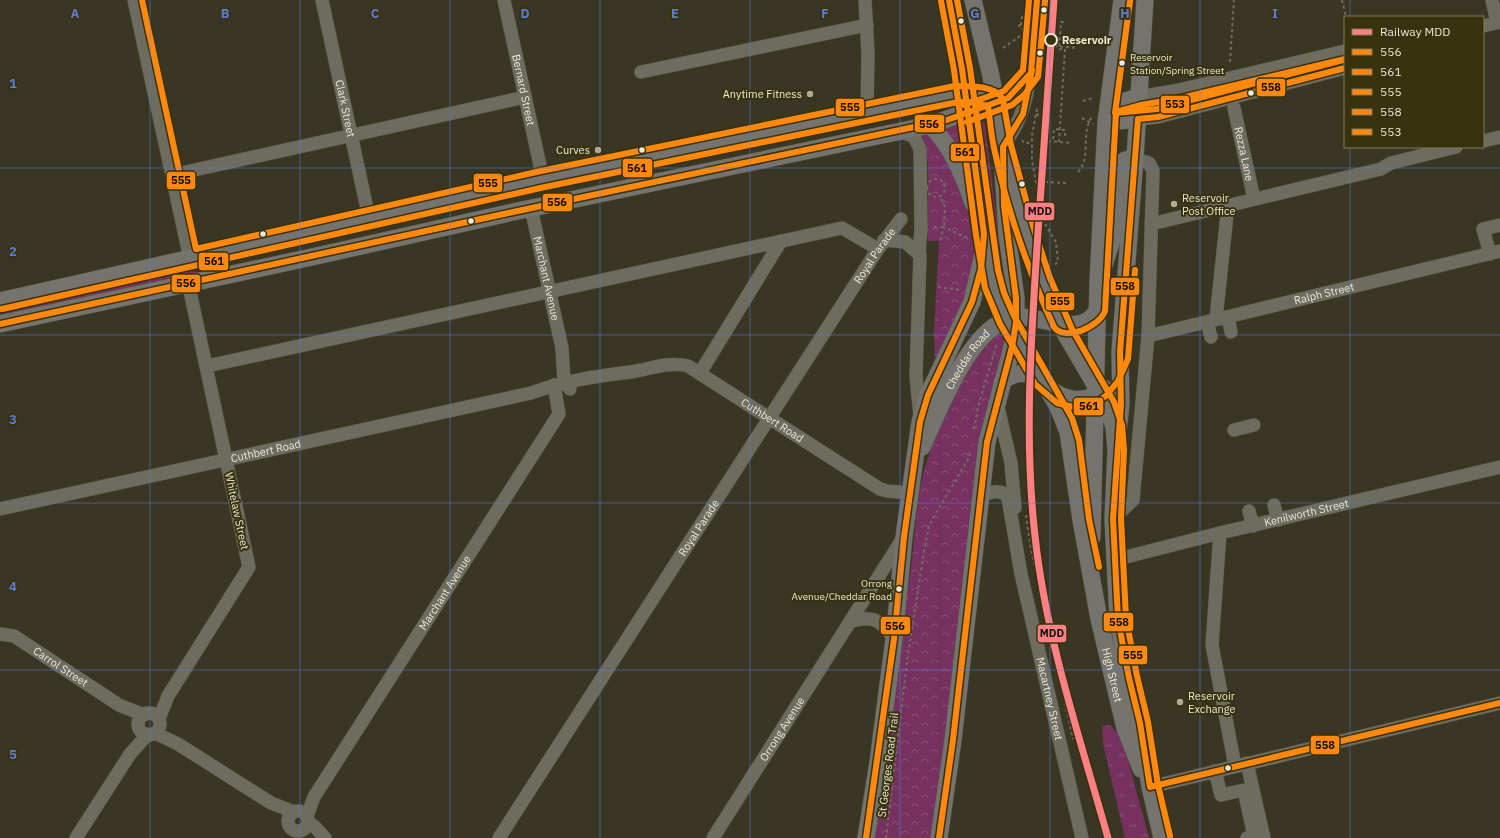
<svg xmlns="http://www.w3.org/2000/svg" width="1500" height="838" font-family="'IBM Plex Sans',sans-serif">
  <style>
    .grass { fill: url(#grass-tufts) }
    .park { fill: url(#park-crowns) }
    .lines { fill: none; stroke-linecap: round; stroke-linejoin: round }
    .minor-casing { stroke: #545241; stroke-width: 14 }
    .major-casing { stroke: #545241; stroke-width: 18 }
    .path { stroke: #706e61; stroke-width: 2; stroke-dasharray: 3 3; stroke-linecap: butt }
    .minor { stroke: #6e6c5e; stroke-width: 13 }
    .major { stroke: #74736d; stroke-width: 17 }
    .bus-1-casing { stroke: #38320f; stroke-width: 9 }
    .bus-2-casing { stroke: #38320f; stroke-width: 9 }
    .bus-3-casing { stroke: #38320f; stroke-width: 9 }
    .bus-4-casing { stroke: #38320f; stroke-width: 9 }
    .bus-5-casing { stroke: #38320f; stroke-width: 9 }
    .bus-1 { stroke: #ff880d; stroke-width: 6 }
    .bus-2 { stroke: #ff880d; stroke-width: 6 }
    .bus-3 { stroke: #ff880d; stroke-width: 6 }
    .bus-4 { stroke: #ff880d; stroke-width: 6 }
    .bus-5 { stroke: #ff880d; stroke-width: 6 }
    .rail-1-casing { stroke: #38320f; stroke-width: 10 }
    .rail-1 { stroke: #ff8082; stroke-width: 7 }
    .grid { fill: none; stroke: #5b7cd7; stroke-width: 1; stroke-opacity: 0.55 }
    .bus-dot { fill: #ece9d6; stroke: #38320f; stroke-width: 1.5 }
    .stop-dot { fill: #38320f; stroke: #ece9d6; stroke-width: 2 }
    .poi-dot { fill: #adaa97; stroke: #38320f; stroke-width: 1.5 }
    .labels { text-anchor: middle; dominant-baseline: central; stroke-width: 4; stroke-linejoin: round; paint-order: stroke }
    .bus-label { font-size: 10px; fill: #ece9d6; stroke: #38320f; text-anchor: start }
    .stop-label { font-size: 11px; font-weight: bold; fill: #ece9d6; stroke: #38320f; text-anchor: start }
    .street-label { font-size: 11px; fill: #ece9d6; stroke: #38320f }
    .poi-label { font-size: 11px; fill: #ece9d6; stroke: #38320f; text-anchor: end }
    .grid-label { font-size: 13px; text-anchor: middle; font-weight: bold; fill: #5b7cd7; stroke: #38320f; stroke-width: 4; stroke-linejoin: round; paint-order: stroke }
    .line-badge { stroke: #38320f; stroke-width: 1.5 }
    .pale-badge-label { font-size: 11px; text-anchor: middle; font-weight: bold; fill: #111 }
  </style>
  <defs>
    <pattern id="grass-tufts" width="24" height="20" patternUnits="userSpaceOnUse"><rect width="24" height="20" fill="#763160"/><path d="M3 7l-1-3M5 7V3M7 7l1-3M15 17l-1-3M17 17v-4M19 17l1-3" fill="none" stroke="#8a4f76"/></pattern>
    <pattern id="park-crowns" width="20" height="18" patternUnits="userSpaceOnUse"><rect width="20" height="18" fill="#763160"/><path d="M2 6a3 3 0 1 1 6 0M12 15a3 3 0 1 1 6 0" fill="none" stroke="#8a4f76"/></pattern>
  </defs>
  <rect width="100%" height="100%" fill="#393623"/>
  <path class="grass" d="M980 120 984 122 985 126 1000 245 992 246 976 121Z
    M962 123 964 151 959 153 942 130Z
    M176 270 209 273 0 315V308Z
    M1110 725 1122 738 1149 838H1125L1103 744 1102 726Z"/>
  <path class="park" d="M925 134 933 135 966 198 975 260 970 288 935 363 934 332 939 241H928V163L921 136Z
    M1003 331 1006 334 931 838H870L911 569 919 493 925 467 938 427 956 388 987 342Z"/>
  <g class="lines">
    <g class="minor-casing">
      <g id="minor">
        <path d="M134 0 190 259"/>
        <path id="s1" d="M322 0 369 218"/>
        <path id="s2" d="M504 0 543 179"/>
        <path d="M865 0 868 54 867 113"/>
        <path d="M1492 0 1497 22"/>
        <path d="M1483 26 1500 22"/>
        <path d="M641 72 867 25"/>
        <path d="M1139 97 1179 90 1345 51"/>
        <path d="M996 102 1012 95 1032 71 1037 0"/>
        <path id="s3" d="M1234 108 1254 199"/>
        <path d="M1138 119 1158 117 1345 68"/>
        <path d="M899 131 914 137 920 149 921 230 919 253"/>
        <path d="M1483 141 1500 137"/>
        <path d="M1003 147C1020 122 1026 105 1030 75"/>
        <path d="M172 175 525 97"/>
        <path id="s4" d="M531 208 562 348 564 382 570 389"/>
        <path d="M1151 224 1381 169 1391 163 1456 147"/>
        <path d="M884 240 905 242 920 255 916 376 920 416"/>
        <path d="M1490 254 1483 229 1500 225"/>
        <path d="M1228 317 1231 332"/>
        <path d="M1216 319 1228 205"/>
        <path d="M1207 322 1211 337"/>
        <path id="s5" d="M1148 336 1500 251"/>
        <path d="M207 366 842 228 878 249"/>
        <path d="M700 373 781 241"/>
        <path d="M998 407 1011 463 1015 508"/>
        <path d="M1234 430 1254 425"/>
        <path id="s6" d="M980 496C989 493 1002 487 1008 498L1021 574 1082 838"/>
        <path d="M1274 505 1278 520"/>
        <path id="s7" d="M0 509 531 393C564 381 596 376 631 372 651 369 668 361 688 366L880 489 887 491 910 493"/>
        <path d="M1249 511 1253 526"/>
        <path d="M1113 519 1133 500 1148 336 1153 171 1149 163 1135 158"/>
        <path d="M1220 533 1212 645 1235 766"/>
        <path id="s8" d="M1114 560 1220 533 1500 467"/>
        <path d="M852 621C874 615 882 621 894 639"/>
        <path id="s9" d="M0 634 14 636 119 705 144 715"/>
        <circle cx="149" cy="724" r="11"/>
        <path d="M159 719 168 696 249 567 188 282"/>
        <path d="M155 733 178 744 271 803 294 812"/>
        <path d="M1247 763 1264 838"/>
        <path d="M1215 771 1221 795 1244 790 1254 836 1247 838"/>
        <path d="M1150 787 1500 703"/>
        <circle cx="298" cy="821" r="10"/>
        <path id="s10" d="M307 816 314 797 559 414 554 385"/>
        <path d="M308 822 315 827 325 838"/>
        <path d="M76 838 130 754 148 734"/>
        <path id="s11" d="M499 838 878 249 901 219"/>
        <path id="s12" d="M713 838 903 538"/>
      </g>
    </g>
    <g class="major-casing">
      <g id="major">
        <path id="s13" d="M949 0 962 69 990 272 996 296 1007 320 1058 407 1068 432 1081 520 1099 619 1125 728 1141 769"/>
        <path d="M973 0 991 76 1003 147 1028 240 1043 281 1065 333 1107 405 1114 427 1116 450 1113 519 1118 619 1129 678 1140 723 1150 787 1162 838"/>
        <path d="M1108 106 1139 97"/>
        <path d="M1106 122 1138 119"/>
        <path d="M930 125C952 147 963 174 973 203"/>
        <path d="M1104 265 1114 234 1120 166 1125 160 1135 158"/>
        <path d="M0 301 543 179 957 94H979L995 101"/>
        <path d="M0 324 312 257 513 212 930 125 996 102"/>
        <path d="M1002 382C1015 370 1028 372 1042 380"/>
        <path d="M1047 386C1064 402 1087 405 1104 388"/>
        <path d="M1118 431 1121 404 1120 352 1135 158 1145 0"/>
        <path id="s14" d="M922 447C938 412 966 340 1000 323 1006 320 1014 317 1021 317 1043 317 1084 338 1097 310"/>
        <path d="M1092 537 1098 282 1106 122 1122 0"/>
        <path d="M866 838 878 762 894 639 904 537 920 422 928 395 972 302 983 254"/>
        <path d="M939 838 953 740 987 442 1012 347 1016 323V298L1007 235 1003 171"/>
      </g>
    </g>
    <path class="path" d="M1342 0 1346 17
      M1021 25 1022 16
      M1018 26 1021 25 1022 29
      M1054 46 1077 48
      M1003 48 1023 34
      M1230 62 1234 0
      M1083 101 1093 98
      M1037 109 1032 135V161L1037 188
      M1036 115 1041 114
      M1082 118 1093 124
      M1053 139 1054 129 1065 130V139
      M1022 140 1024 143H1032
      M1048 141 1071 143
      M1059 142 1065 49H1059L1061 22H1067
      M1078 172C1092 157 1080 133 1092 117
      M927 188a9 9 0 1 1 18 0a9 9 0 1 1-18 0Z
      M1045 182 1068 183
      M1045 224 1056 242 1058 262 1053 266
      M934 227H944L945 207 940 197
      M940 240 944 227 967 238
      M938 287 961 290
      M974 429 979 403 997 343
      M1026 515 1031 550 1073 739
      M886 838 907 662 924 551 929 526 936 513 969 458 970 453"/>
    <use href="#minor" class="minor"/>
    <use href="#major" class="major"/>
    <g class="bus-1-casing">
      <path id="bus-1" d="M0 324 513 212 947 120 1008 98 1031 73 1037 0
        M866 838 894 639 904 537 920 422 928 395 972 302 981 269 984 234 962 69 949 0
        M939 838 953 740 987 442 1012 347 1016 323V298L1004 206 1003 147 1023 114 1032 70"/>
    </g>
    <g class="bus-2-casing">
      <path id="bus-2" d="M941 1 954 70 976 235 985 288 1000 324 1035 384 1057 403 1073 407 1092 406 1107 395 1118 381 1128 359 1135 270
        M967 122 1012 105 1024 95 1038 77 1045 1
        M2 309 545 187 958 102H975L988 106C990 120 991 134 994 148 1007 210 1028 270 1054 327 1065 342 1099 327 1105 311L1116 112 1141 105 1181 98 1345 59"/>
    </g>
    <g class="bus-3-casing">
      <path id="bus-3" d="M142 0 196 249 541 171 955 86C968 86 997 85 1003 100L1011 145 1033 226 1050 278 1072 329 1114 402 1122 425 1124 450 1121 519 1126 618 1137 676 1148 722 1158 785 1170 836
        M957 0 970 68 998 270 1004 293 1014 316 1072 418 1079 440 1089 519 1099 567
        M964 105 1004 91 1023 70 1029 0"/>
    </g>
    <g class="bus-4-casing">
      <path id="bus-4" d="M1138 119 1120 352 1121 404 1113 519 1118 619 1129 678 1140 723 1150 787
        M1138 119 1158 117 1345 68
        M1150 787 1500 703"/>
    </g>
    <g class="bus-5-casing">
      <path id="bus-5" d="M1130 1 1115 113 1157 109 1343 60"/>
    </g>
    <use href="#bus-1" class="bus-1"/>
    <use href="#bus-2" class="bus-2"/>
    <use href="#bus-3" class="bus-3"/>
    <use href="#bus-4" class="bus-4"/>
    <use href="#bus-5" class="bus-5"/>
    <g class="rail-1-casing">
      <path id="rail-1" d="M1054 0C1048 82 1043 164 1037 247 1031 343 1024 439 1035 536 1046 639 1080 738 1108 838"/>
    </g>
    <use href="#rail-1" class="rail-1"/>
  </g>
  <path class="grid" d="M150 0V838M300 0V838M450 0V838M600 0V838M750 0V838M900 0V838M1050 0V838M1200 0V838M1350 0V17M1350 147V838M0 168H1500M0 335H1500M0 503H1500M0 670H1500"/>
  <g class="bus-dot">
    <circle cx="1044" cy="10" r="3.5"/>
    <circle cx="961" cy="21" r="3.5"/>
    <circle cx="1040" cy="53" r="3.5"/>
    <circle cx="1122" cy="63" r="3.5"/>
    <circle cx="1251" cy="93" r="3.5"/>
    <circle cx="642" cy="150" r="3.5"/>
    <circle cx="1022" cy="184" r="3.5"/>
    <circle cx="471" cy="221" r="3.5"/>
    <circle cx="263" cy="234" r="3.5"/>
    <circle cx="899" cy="589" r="3.5"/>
    <circle cx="1228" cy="768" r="3.5"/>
  </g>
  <circle class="stop-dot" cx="1051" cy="40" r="6"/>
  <g class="poi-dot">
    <circle cx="810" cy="94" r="4"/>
    <circle cx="598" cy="150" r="4"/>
    <circle cx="1174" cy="204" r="4"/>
    <circle cx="1180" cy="702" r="4"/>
  </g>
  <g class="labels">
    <g class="bus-label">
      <text x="1130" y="57">Reservoir<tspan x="1130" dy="13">Station/Spring Street</tspan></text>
      <text x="892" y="583" text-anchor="end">Orrong<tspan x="892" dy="13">Avenue/Cheddar Road</tspan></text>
    </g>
    <g class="stop-label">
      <text x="1062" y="40">Reservoir</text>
    </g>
    <g class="street-label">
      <text stroke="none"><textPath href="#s2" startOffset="92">Bernard Street</textPath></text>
      <text stroke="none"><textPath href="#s1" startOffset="111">Clark Street</textPath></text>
      <text stroke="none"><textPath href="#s3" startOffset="47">Rezza Lane</textPath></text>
      <text stroke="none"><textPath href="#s11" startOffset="693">Royal Parade</textPath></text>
      <text stroke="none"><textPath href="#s4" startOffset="72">Marchant Avenue</textPath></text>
      <text stroke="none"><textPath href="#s5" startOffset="181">Ralph Street</textPath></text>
      <text stroke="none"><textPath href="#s14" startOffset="99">Cheddar Road</textPath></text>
      <text stroke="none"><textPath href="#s7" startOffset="804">Cuthbert Road</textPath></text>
      <text stroke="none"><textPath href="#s7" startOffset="272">Cuthbert Road</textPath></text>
      <text transform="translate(237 511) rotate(78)">Whitelaw Street</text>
      <text stroke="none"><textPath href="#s8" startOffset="198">Kenilworth Street</textPath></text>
      <text stroke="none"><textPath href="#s11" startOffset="369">Royal Parade</textPath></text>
      <text stroke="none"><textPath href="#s10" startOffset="263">Marchant Avenue</textPath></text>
      <text stroke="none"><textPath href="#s9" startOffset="70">Carrol Street</textPath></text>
      <text stroke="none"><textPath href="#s13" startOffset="701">High Street</textPath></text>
      <text stroke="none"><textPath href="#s6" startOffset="236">Macartney Street</textPath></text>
      <text stroke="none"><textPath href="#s12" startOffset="129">Orrong Avenue</textPath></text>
      <text transform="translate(888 765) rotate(-83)">St Georges Road Trail</text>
    </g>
    <g class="poi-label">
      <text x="802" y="94">Anytime Fitness</text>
      <text x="590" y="150">Curves</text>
      <text x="1182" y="198" text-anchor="start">Reservoir<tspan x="1182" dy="13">Post Office</tspan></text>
      <text x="1188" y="696" text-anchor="start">Reservoir<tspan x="1188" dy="13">Exchange</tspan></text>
    </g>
  </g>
  <g class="grid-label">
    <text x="75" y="18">A</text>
    <text x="225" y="18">B</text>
    <text x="375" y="18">C</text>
    <text x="525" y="18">D</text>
    <text x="675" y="18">E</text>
    <text x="825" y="18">F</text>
    <text x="975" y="18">G</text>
    <text x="1125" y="18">H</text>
    <text x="1275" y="18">I</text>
    <text x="13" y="88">1</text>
    <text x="13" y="256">2</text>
    <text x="13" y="424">3</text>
    <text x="13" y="591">4</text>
    <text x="13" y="759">5</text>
  </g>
  <g class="line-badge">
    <rect x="1256" y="78" width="30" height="19" rx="4" fill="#ff880d"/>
    <rect x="1160" y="95" width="30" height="19" rx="4" fill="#ff880d"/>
    <rect x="835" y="98" width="30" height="19" rx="4" fill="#ff880d"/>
    <rect x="914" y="114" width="31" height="19" rx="4" fill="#ff880d"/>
    <rect x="950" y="143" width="30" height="19" rx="4" fill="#ff880d"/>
    <rect x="622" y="158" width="31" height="20" rx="4" fill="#ff880d"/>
    <rect x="166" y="171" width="30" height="19" rx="4" fill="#ff880d"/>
    <rect x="473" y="173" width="30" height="20" rx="4" fill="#ff880d"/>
    <rect x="542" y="193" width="31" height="19" rx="4" fill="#ff880d"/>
    <rect x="1024" y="202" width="31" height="19" rx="4" fill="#ff8082"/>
    <rect x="198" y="252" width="31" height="19" rx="4" fill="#ff880d"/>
    <rect x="171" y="274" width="30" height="19" rx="4" fill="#ff880d"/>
    <rect x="1110" y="277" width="30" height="19" rx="4" fill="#ff880d"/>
    <rect x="1045" y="292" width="30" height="19" rx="4" fill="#ff880d"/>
    <rect x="1073" y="397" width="31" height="19" rx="4" fill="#ff880d"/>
    <rect x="1103" y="612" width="31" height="20" rx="4" fill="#ff880d"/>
    <rect x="880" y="616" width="31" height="19" rx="4" fill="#ff880d"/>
    <rect x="1037" y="624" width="30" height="19" rx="4" fill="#ff8082"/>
    <rect x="1118" y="645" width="30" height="20" rx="4" fill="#ff880d"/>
    <rect x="1310" y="735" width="30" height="20" rx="4" fill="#ff880d"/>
  </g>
  <g class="pale-badge-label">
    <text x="1271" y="91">558</text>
    <text x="1175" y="108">553</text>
    <text x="850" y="111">555</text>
    <text x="929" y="128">556</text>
    <text x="965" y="156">561</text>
    <text x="637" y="172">561</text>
    <text x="181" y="184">555</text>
    <text x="488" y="187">555</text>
    <text x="557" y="206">556</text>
    <text x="1040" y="215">MDD</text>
    <text x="214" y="265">561</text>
    <text x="186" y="287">556</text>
    <text x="1125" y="290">558</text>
    <text x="1060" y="305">555</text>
    <text x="1089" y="410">561</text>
    <text x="1119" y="626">558</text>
    <text x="895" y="630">556</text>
    <text x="1052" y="637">MDD</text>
    <text x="1133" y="659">555</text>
    <text x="1325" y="749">558</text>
  </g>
  <rect x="1344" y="16" width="140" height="132" fill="#38320f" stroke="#807b5f"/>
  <rect x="1352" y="29" width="20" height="6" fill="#ff8082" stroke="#807b5f"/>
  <text x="1380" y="36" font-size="12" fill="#ece9d6">Railway MDD</text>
  <rect x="1352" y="49" width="20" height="6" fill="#ff880d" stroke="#807b5f"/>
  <text x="1380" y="56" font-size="12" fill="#ece9d6">556</text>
  <rect x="1352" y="69" width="20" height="6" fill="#ff880d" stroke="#807b5f"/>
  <text x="1380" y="76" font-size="12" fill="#ece9d6">561</text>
  <rect x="1352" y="89" width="20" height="6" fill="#ff880d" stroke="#807b5f"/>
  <text x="1380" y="96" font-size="12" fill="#ece9d6">555</text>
  <rect x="1352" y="109" width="20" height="6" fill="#ff880d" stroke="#807b5f"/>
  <text x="1380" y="116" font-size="12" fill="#ece9d6">558</text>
  <rect x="1352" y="129" width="20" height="6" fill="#ff880d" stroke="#807b5f"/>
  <text x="1380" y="136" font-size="12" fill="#ece9d6">553</text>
</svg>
